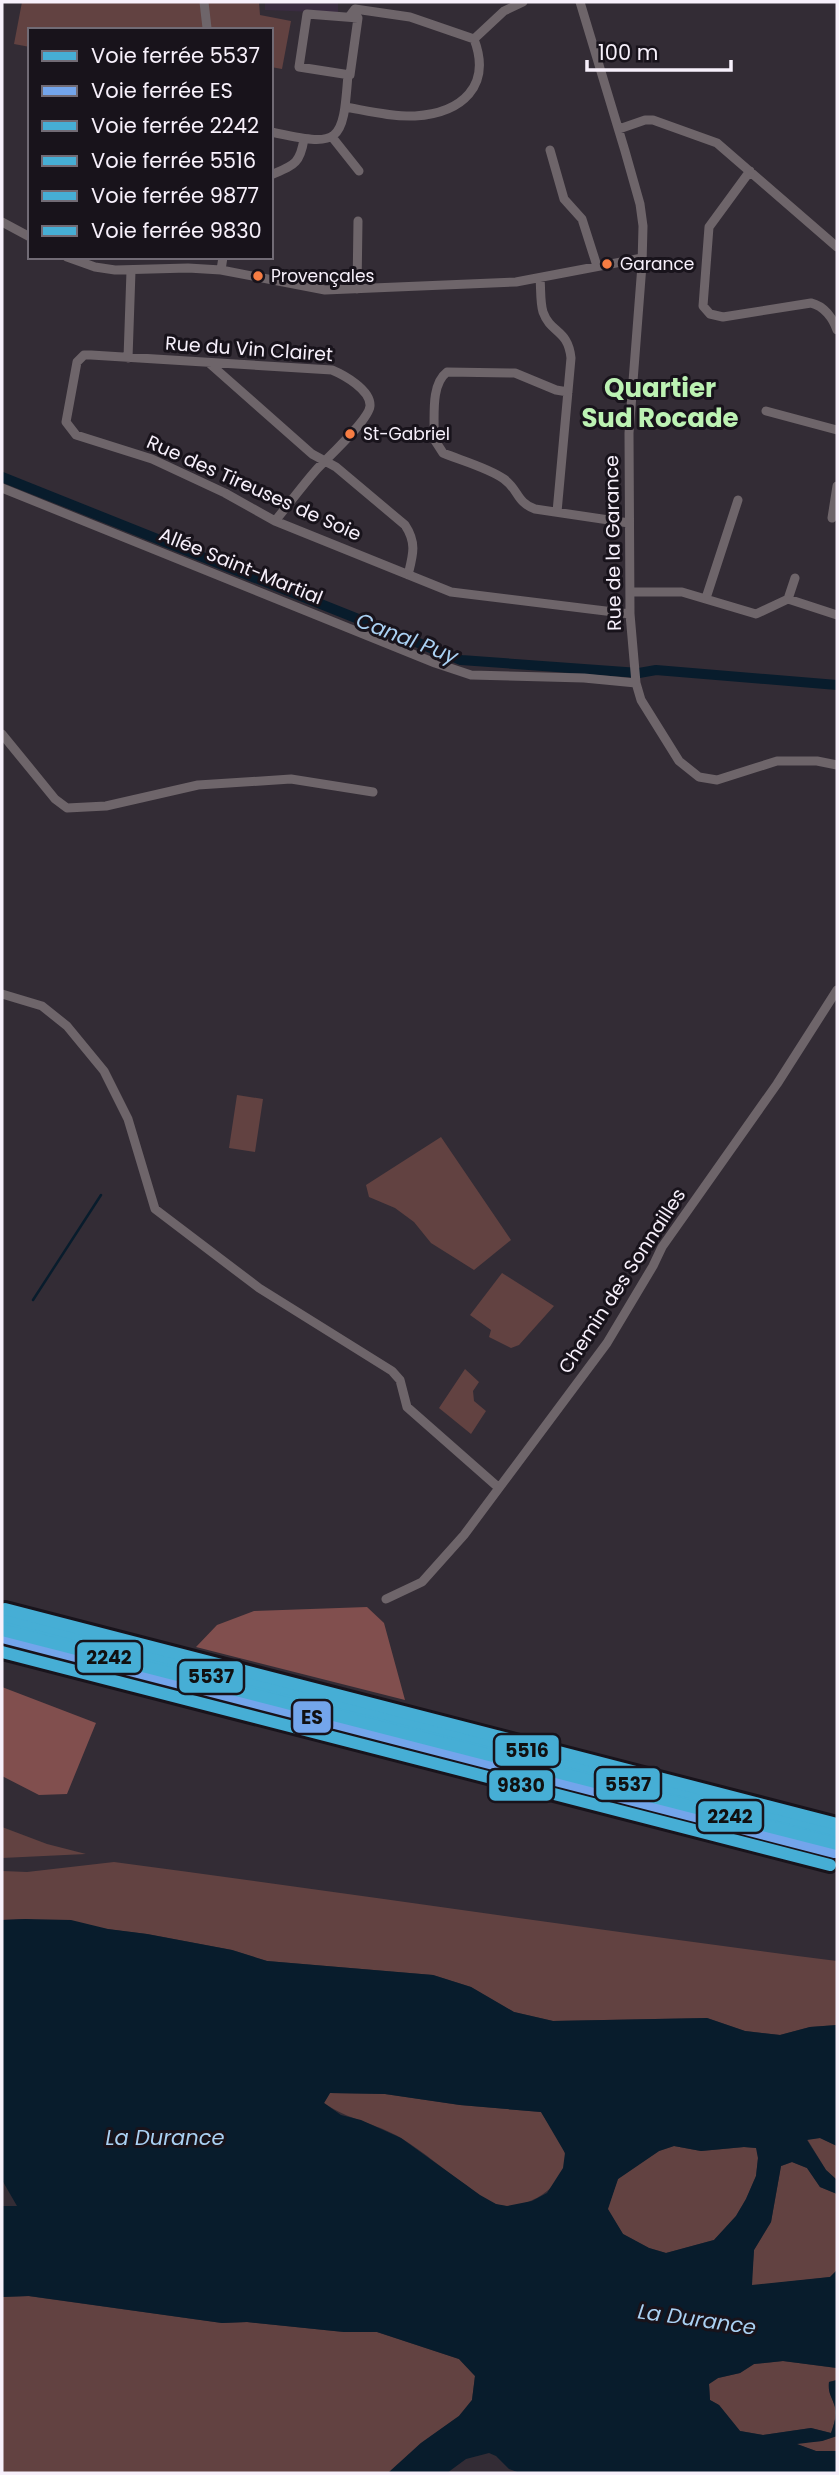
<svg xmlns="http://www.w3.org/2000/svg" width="839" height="2475" font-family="Poppins,sans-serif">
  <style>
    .built { fill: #3a2c41 }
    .green { fill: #624241 }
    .forest { fill: #814f4e }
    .water { fill: #081c2c; fill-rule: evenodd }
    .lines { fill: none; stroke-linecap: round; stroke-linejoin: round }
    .stream { stroke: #081c2c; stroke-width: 2.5 }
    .canal { stroke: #081c2c; stroke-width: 10 }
    .minor { stroke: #6e656a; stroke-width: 9 }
    .rail-1-casing { stroke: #18131b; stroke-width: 18 }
    .rail-2-casing { stroke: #18131b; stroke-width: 18 }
    .rail-3-casing { stroke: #18131b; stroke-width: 18 }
    .rail-4-casing { stroke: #18131b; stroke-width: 18 }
    .rail-5-casing { stroke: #18131b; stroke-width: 18 }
    .rail-6-casing { stroke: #18131b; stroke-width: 18 }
    .rail-1 { stroke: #46aed5; stroke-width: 12 }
    .rail-2 { stroke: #73a5eb; stroke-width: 12 }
    .rail-3 { stroke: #46aed5; stroke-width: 12 }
    .rail-4 { stroke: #46aed5; stroke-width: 12 }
    .rail-5 { stroke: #46aed5; stroke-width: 12 }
    .rail-6 { stroke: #46aed5; stroke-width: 12 }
    .bus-dot { fill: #f77d43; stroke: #18131b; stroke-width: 2.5 }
    .labels { text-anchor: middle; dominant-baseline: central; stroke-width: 6; stroke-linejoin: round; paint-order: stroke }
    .bus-label { font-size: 17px; fill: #f7f0fb; stroke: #18131b; text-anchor: start }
    .street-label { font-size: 19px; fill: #f7f0fb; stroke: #18131b }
    .water-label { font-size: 21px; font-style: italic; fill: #aad1f3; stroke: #18131b }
    .district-label { font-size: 26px; font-weight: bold; fill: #bcf2b3; stroke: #18131b }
    .line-badge { stroke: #18131b; stroke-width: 2.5 }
    .pale-badge-label { font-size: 19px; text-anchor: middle; font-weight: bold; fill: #111 }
  </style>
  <rect width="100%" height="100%" fill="#332c35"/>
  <path class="built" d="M265 2H338V13L265 10Z
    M2 1617 837 1831V1874L2 1656Z"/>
  <path class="green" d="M22 2H259L260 15 291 21 282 69 271 67V30H30V47L14 44Z
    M237 1095 263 1099 255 1152 229 1148Z
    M441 1137 511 1240 474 1270 431 1243 414 1222 395 1208 369 1197 366 1185Z
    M502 1273 554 1306 519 1345 511 1348 489 1337 491 1330 470 1315Z
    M465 1369 479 1382 473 1391 474 1401 486 1411 471 1434 439 1408Z
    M2 1827 47 1844 86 1854 2 1858Z
    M114 1862C355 1894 596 1930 837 1961V2025L810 2027 780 2035 745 2031 707 2018 553 2021 514 2012 471 1987 433 1975 267 1961 232 1950 147 1934 25 1919 2 1920V1871L27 1872Z
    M330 2093 385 2094 460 2105 541 2112C547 2122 564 2145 565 2154 569 2186 525 2212 498 2205 487 2202 475 2192 466 2185 444 2170 424 2152 401 2138 376 2123 348 2120 324 2103Z
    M820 2138 837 2146V2180L826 2170 807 2139Z
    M674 2146 701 2151 744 2147 757 2148 758 2158 756 2176 746 2199 736 2216 714 2240 666 2253 649 2248 623 2234 607 2209 618 2179 659 2151Z
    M792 2162 807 2168 820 2187 837 2194V2270L830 2277 751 2286 754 2250 771 2222 781 2166Z
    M28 2296 222 2323 247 2322 344 2332H377L459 2359 475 2376 472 2400 459 2416 421 2443 388 2473H2V2297Z
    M783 2361 837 2368V2380L829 2382C828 2393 831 2395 834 2404 838 2414 834 2424 831 2433L811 2428 763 2435 740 2431 719 2405 710 2400 709 2384 718 2378 740 2373 754 2364Z
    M837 2436V2451H816L794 2443 822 2441Z"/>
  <path class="forest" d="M367 1607 384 1623 405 1700 196 1647 217 1625 254 1611Z
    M2 1687 96 1723 67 1794 39 1795 2 1776Z"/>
  <path class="water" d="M25 1919 71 1920 108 1929 147 1934 232 1950 267 1961 433 1975 471 1987 514 2012 553 2021 707 2018 745 2031 780 2035 810 2027 837 2025V2146L820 2138 807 2140 826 2170 837 2180V2194L820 2187 807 2168 792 2162 781 2166 771 2222 754 2250 752 2285 830 2277 837 2270V2368L783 2361 754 2364 740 2373 718 2378 709 2384 710 2400 719 2405 740 2431 763 2435 811 2428 831 2433C834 2424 838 2414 834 2404 831 2395 828 2393 829 2382L837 2380V2436L822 2441 797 2444 816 2451H837V2473H520L509 2469 496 2456 489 2453 466 2459 447 2473H388L421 2443 459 2416 472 2400 475 2376 459 2359 377 2332H344L247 2322 222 2323 29 2296 2 2297V2206H17L2 2180V1920ZM330 2093 385 2094 460 2105 541 2112 565 2153 563 2168 547 2193 532 2201 507 2206 496 2204 480 2195 401 2138 361 2120 341 2115 324 2103ZM674 2146 701 2151 744 2147 756 2148 758 2158 756 2176 746 2199 736 2216 714 2240 666 2253 649 2248 623 2234 608 2209 618 2179 659 2151Z"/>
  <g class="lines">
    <path class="stream" d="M33 1300 101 1195"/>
    <path class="canal" d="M2 477 461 660 639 673 656 670 837 685"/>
    <path class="minor" d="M204 2 207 28
      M580 2 625 151 640 204 643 226 642 265 629 433 630 614 636 683 641 700 679 761 699 777 717 780 777 761H817L837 765
      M307 14 358 18 350 75 299 67Z
      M349 17 355 9 410 17 474 39
      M345 107C368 111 392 117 415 116 462 113 492 86 474 39L504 11 523 2
      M619 129 645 120H653L717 143 837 247
      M271 132C340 147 343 145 348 74
      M332 137 359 171
      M550 150 564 199 582 219 597 266
      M750 171 709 227 703 306 710 314 723 317 811 303C824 306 833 318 837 330
      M271 175C294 165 300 164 304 139
      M2 222 30 237
      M67 257 95 267 115 270 188 268 221 270 325 290 516 282 642 258
      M221 270 223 257
      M540 278C541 289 540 302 543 312 551 334 568 329 571 358L557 512
      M357 289 358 221
      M128 358 131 271
      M209 363 312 454 336 467 405 525C417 543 413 555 408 575
      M568 392 556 390 515 373 447 372C430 385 435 418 434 439L443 453C460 460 489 468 504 479 519 490 516 502 535 509L629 523
      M766 411 837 430
      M2 488 435 663 471 675 584 678 636 683
      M832 518 837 486
      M275 521C289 504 302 486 317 469 327 458 369 420 370 406 371 390 344 375 332 370L91 355H84L77 362 66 422 76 435 152 459 225 493 275 521 451 592 630 614
      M630 592H682L756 614 788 599 795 578
      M706 598 738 500
      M788 599 837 615
      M2 734 55 799 67 808 106 806 198 785 291 779 373 792
      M2 994 42 1006 67 1026 104 1071 128 1119 155 1209 259 1288 392 1371 400 1380 407 1407 499 1488
      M386 1599 422 1582 464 1535 607 1343 653 1266 662 1247 777 1084 837 990"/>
    <g class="rail-1-casing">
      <path id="rail-1" d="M2 1623 837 1838"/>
    </g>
    <g class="rail-2-casing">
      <path id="rail-2" d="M2 1637 834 1852"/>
    </g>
    <g class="rail-3-casing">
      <path id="rail-3" d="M2 1630 837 1844"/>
    </g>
    <g class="rail-4-casing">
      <path id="rail-4" d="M5 1616 837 1830"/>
    </g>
    <g class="rail-5-casing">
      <path id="rail-5" d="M5 1609 837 1824"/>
    </g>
    <g class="rail-6-casing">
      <path id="rail-6" d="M2 1652 830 1865"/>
    </g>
    <use href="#rail-1" class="rail-1"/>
    <use href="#rail-2" class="rail-2"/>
    <use href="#rail-3" class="rail-3"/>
    <use href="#rail-4" class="rail-4"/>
    <use href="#rail-5" class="rail-5"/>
    <use href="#rail-6" class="rail-6"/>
  </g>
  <g class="bus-dot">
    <circle cx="607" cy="264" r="6"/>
    <circle cx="258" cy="276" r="6"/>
    <circle cx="350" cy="434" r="6"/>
  </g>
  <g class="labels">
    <g class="bus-label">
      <text x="620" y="264">Garance</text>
      <text x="271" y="276">Provençales</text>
      <text x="363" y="434">St-Gabriel</text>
    </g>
    <g class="street-label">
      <text transform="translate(249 349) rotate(4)">Rue du Vin Clairet</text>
      <text transform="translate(254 488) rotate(24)">Rue des Tireuses de Soie</text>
      <text transform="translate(613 543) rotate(-91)">Rue de la Garance</text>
      <text transform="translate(241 566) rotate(22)">Allée Saint-Martial</text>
      <text transform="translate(622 1281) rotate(-57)">Chemin des Sonnailles</text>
    </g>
    <g class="water-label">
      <text transform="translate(407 638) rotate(21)">Canal Puy</text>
      <text x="165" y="2137">La Durance</text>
      <text transform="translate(697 2319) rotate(8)">La Durance</text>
    </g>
    <g class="district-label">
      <text x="660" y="388">Quartier<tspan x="660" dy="30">Sud Rocade</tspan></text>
    </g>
  </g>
  <g class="line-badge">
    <rect x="76" y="1641" width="66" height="33" rx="7" fill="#46aed5"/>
    <rect x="178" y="1660" width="66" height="34" rx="7" fill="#46aed5"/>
    <rect x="292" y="1700" width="40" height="34" rx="7" fill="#73a5eb"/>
    <rect x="494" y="1734" width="66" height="33" rx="7" fill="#46aed5"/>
    <rect x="595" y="1767" width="66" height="34" rx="7" fill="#46aed5"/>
    <rect x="488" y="1769" width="66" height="33" rx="7" fill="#46aed5"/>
    <rect x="697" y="1800" width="66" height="33" rx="7" fill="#46aed5"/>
  </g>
  <g class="pale-badge-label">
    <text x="109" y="1664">2242</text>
    <text x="211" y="1683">5537</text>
    <text x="312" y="1724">ES</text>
    <text x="527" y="1757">5516</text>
    <text x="628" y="1791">5537</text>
    <text x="521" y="1792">9830</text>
    <text x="730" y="1823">2242</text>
  </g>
  <rect width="839" height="2475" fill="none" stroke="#f7f0fb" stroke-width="7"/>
  <rect x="28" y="28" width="245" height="231" fill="#18131b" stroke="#716b75" stroke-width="2"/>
  <rect x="42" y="51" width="35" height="10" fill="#46aed5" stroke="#716b75" stroke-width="2"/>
  <text x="91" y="63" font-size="21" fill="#f7f0fb">Voie ferrée 5537</text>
  <rect x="42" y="86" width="35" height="10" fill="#73a5eb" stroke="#716b75" stroke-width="2"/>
  <text x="91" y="98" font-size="21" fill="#f7f0fb">Voie ferrée ES</text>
  <rect x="42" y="121" width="35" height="10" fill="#46aed5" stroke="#716b75" stroke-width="2"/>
  <text x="91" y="133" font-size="21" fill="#f7f0fb">Voie ferrée 2242</text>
  <rect x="42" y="156" width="35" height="10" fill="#46aed5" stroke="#716b75" stroke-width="2"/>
  <text x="91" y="168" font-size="21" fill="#f7f0fb">Voie ferrée 5516</text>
  <rect x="42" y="191" width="35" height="10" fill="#46aed5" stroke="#716b75" stroke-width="2"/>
  <text x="91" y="203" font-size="21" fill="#f7f0fb">Voie ferrée 9877</text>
  <rect x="42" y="226" width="35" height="10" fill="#46aed5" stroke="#716b75" stroke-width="2"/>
  <text x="91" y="238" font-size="21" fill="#f7f0fb">Voie ferrée 9830</text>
  <path d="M587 60v10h144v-10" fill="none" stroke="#f7f0fb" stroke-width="3.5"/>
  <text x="598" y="60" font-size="21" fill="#f7f0fb" stroke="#18131b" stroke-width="5" paint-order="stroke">100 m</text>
</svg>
